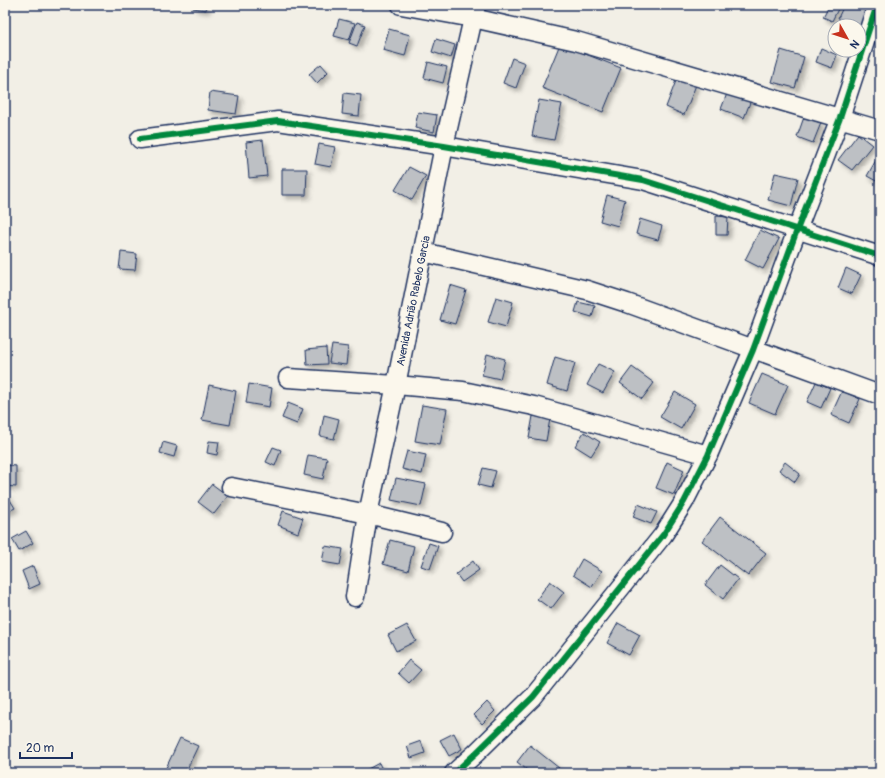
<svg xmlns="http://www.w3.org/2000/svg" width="885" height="778" font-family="Pangolin,sans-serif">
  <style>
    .building { fill: #bdc0c4; stroke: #1b2f5e; filter: url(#shadow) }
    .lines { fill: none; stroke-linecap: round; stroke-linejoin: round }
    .minor-casing { stroke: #1b2f5e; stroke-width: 21 }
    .minor { stroke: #fbf7ec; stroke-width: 18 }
    .cycleway-casing { stroke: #fbf7ec; stroke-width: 8 }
    .cycleway { stroke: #00873e; stroke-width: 6 }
    .labels { text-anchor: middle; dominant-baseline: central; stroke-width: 4; stroke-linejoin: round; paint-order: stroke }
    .street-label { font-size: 11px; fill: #1b2f5e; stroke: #fbf7ec }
  </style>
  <defs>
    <filter id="shadow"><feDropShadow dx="3.5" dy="3.5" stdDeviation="2" flood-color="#0004"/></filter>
  </defs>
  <rect width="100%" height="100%" fill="#f2efe6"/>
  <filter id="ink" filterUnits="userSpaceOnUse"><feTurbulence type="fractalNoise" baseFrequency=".025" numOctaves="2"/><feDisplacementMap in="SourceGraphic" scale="8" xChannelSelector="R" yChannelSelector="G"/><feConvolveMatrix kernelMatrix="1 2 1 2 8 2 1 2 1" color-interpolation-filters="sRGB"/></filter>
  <g filter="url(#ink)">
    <path class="building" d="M194 5H207L206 10 193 8Z
      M829 5H840L832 21 823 17Z
      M844 5H868L861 27 838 18Z
      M339 19 355 23 349 40 334 36Z
      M357 22 365 25 357 46 349 43Z
      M389 29 410 35 405 56 383 50Z
      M436 39 455 45 451 58 432 52Z
      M560 44 621 68 603 112 542 88Z
      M821 48 837 55 832 68 816 62Z
      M781 50 804 57 795 88 772 82Z
      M512 58 525 63 516 88 503 83Z
      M428 62 447 67 443 83 424 78Z
      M321 64 328 72 317 83 309 74Z
      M677 78 696 85 684 115 666 107Z
      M728 91 751 100 744 118 721 109Z
      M210 92 239 96 236 114 208 110Z
      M344 93 361 95 359 116 342 114Z
      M539 100 562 104 554 140 532 136Z
      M418 112 437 115 434 132 415 128Z
      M804 117 821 123 813 143 797 137Z
      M858 134 872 145 852 170 838 160Z
      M263 140 267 176 249 178 246 142Z
      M319 144 335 147 331 167 315 164Z
      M880 153V183L867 176Z
      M409 167 426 176 412 200 395 190Z
      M282 169H307L306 195H282Z
      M775 173 798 178 791 206 768 200Z
      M607 195 625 200 618 226 600 221Z
      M716 216 728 217 727 235H716Z
      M640 219 662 226 658 240 636 234Z
      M760 230 779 239 763 269 745 260Z
      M121 252 137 254 135 270 119 269Z
      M846 268 861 275 852 294 838 288Z
      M450 285 466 290 455 324 440 320Z
      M496 297 513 302 506 327 488 322Z
      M578 302 595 306 592 317 575 312Z
      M332 345 348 347 346 365 329 363Z
      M326 348 327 364 307 365 306 350Z
      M487 354 505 359 500 379 482 375Z
      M555 357 575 363 567 391 547 385Z
      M598 364 615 372 603 393 587 385Z
      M632 367 654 383 642 399 620 383Z
      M762 374 788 385 775 414 749 403Z
      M816 382 830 388 821 408 807 402Z
      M249 384 272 388 269 407 246 403Z
      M209 385 236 391 230 425 202 420Z
      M842 391 860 399 849 423 831 415Z
      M675 392 695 404 681 429 660 417Z
      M288 403 303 409 297 424 282 418Z
      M422 405 447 409 440 445 415 441Z
      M324 415 339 419 334 439 320 436Z
      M533 416 550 419 546 441 529 438Z
      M584 432 600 442 591 456 575 446Z
      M209 441 219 442 217 455 207 453Z
      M163 442 177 446 174 457 160 453Z
      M273 447 281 450 275 466 266 462Z
      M407 451 426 455 422 474 402 469Z
      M308 455 327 458 323 479 304 475Z
      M667 462 684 470 674 495 656 488Z
      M785 462 800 474 795 482 779 470Z
      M5 465 16 466V487L5 486Z
      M483 468 496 471 491 488 478 485Z
      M396 478 426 484 421 506 391 500Z
      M212 484 228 496 214 514 198 502Z
      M7 495 15 508 5 513V496Z
      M638 504 657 512 651 524 633 517Z
      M283 511 303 518 298 533 278 525Z
      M720 517 766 553 748 576 702 541Z
      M26 531 33 543 19 551 12 539Z
      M390 540 414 546 408 571 383 564Z
      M429 543 438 546 430 569 421 566Z
      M325 546 343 549 340 565 322 562Z
      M582 559 602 571 592 587 573 575Z
      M473 561 479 570 462 582 456 574Z
      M720 565 738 579 723 599 705 585Z
      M33 566 40 584 29 589 22 571Z
      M550 581 564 592 551 609 537 599Z
      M618 623 640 635 629 655 607 643Z
      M407 625 416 641 396 651 388 635Z
      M409 660 421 670 409 683 398 673Z
      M487 702 495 711 482 724 474 715Z
      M454 733 462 749 449 756 440 740Z
      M180 738 198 746 185 773H178L166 768Z
      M421 741 425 753 411 758 407 746Z
      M530 745 559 768 556 773H531L517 762Z
      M379 763 384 773H367L366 770Z"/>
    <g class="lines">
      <g class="minor-casing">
        <g id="minor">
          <path d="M401 5 473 18 576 41 880 130"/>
          <path d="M140 139 278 121 444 146 643 180 880 256"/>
          <path d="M423 252 587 290 627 303 880 395"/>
          <path d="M288 378 396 385 463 391 534 406 708 455"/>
          <path d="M231 487 368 514 442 532"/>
          <path id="s1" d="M355 597 368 514 396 385 444 146 476 5"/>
          <path d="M454 773 476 753 533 697 663 535 684 502 708 455 753 350 797 230 840 118 877 5"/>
        </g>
      </g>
      <use href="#minor" class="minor"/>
      <g class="cycleway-casing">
        <path id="cycleway" d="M140 139 278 121 444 146 643 180 880 256
          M454 773 476 753 533 697 663 535 684 502 708 455 753 350 797 230 840 118 877 5"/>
      </g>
      <use href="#cycleway" class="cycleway"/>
    </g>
  </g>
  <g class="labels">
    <g class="street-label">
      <text stroke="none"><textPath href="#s1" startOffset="302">Avenida Adrião Rabelo Garcia</textPath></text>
    </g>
  </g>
  <rect width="885" height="778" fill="none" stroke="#fbf7ec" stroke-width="20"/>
  <rect x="10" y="10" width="865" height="758" fill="none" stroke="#1b2f5e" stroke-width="1.5" filter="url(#ink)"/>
  <g transform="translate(847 38) rotate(129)"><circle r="19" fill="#fbf7ec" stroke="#a1a7b3"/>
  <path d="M0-3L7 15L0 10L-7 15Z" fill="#c8321e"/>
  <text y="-6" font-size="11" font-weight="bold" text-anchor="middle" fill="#1b2f5e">N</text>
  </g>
  <path d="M20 752v6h52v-6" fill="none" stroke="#1b2f5e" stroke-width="2"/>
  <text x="26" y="752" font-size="12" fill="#1b2f5e" stroke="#fbf7ec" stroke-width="3" paint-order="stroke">20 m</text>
</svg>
